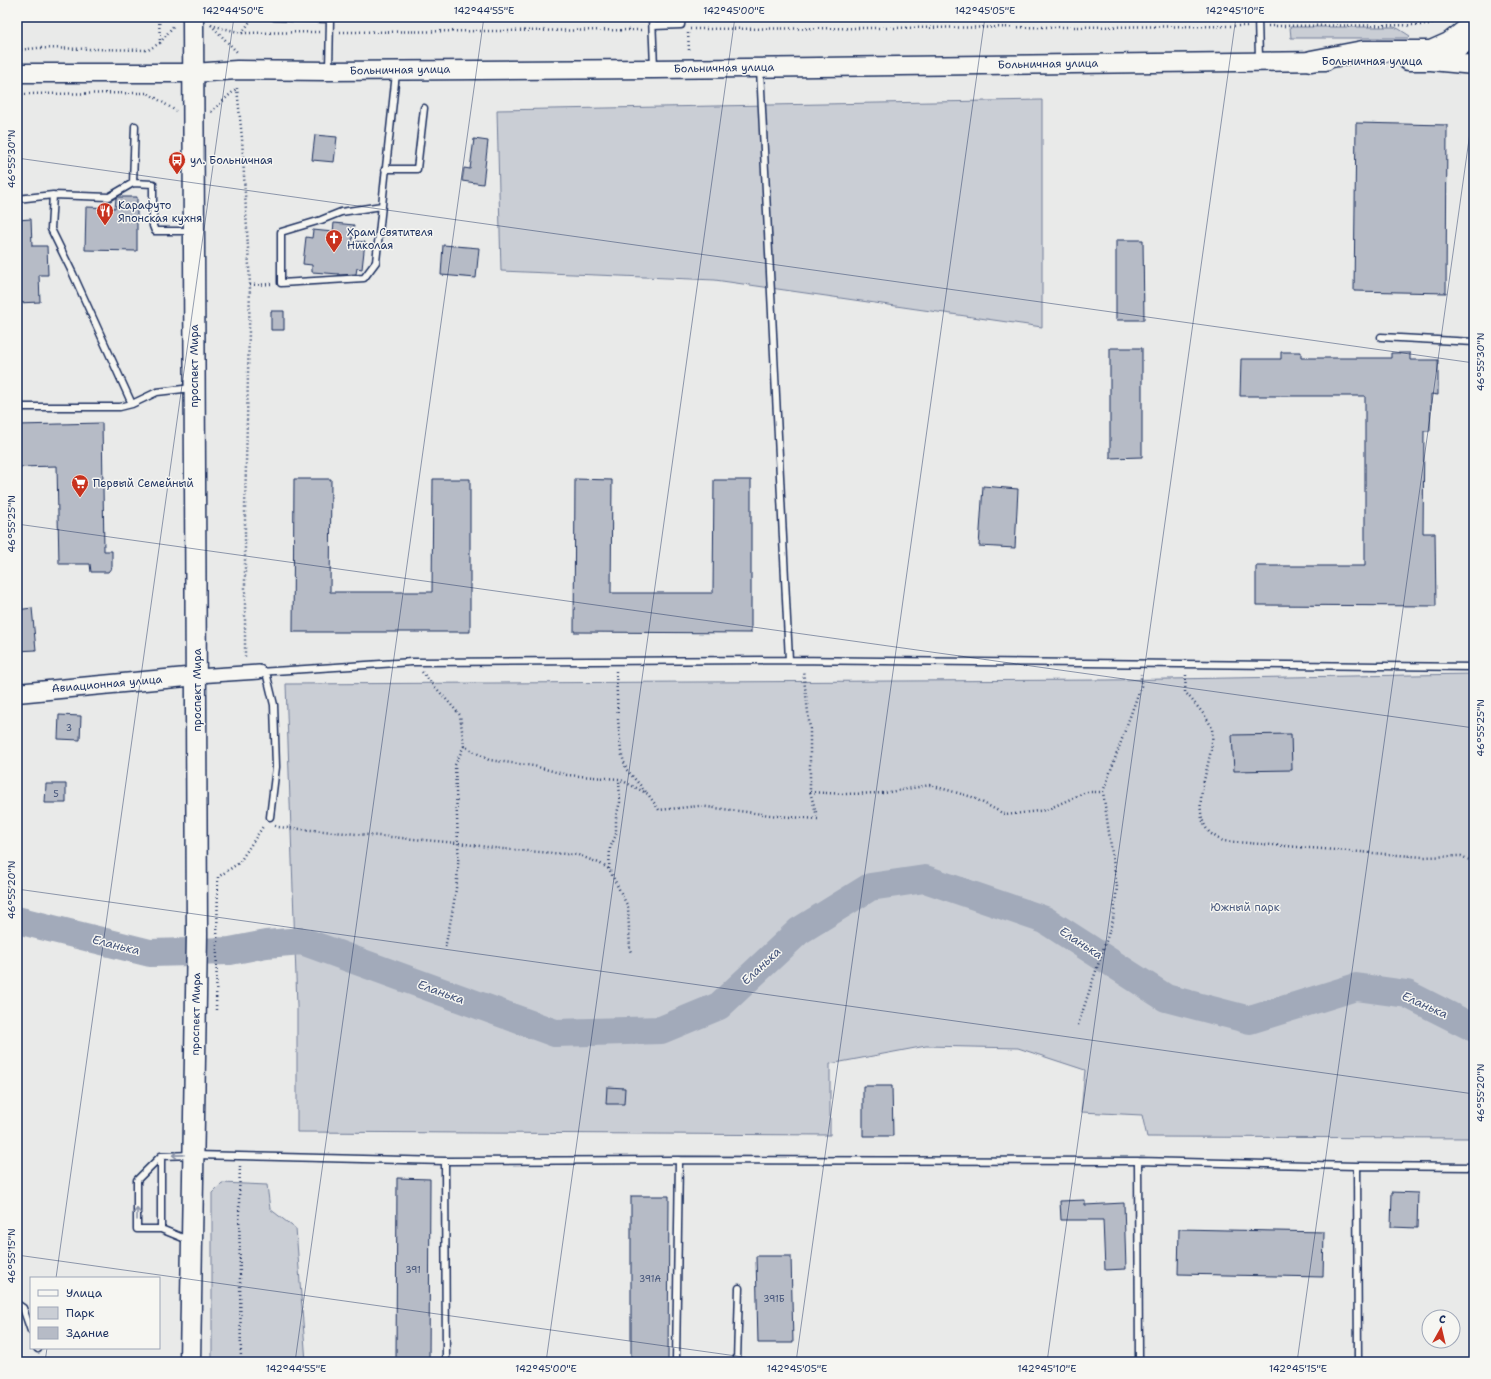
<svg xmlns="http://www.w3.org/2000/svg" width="1491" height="1379" font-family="'Shantell Sans',sans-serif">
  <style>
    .green { fill: #caced5; stroke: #727e9a }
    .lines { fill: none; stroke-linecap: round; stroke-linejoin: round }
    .river { stroke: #a2aaba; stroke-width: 28 }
    .building { fill: #b6bbc6; stroke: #1b2f5e }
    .lane-casing { stroke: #1b2f5e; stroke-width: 9 }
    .street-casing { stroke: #1b2f5e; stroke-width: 16 }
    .secondary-casing { stroke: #1b2f5e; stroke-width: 21 }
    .primary-casing { stroke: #1b2f5e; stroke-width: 23 }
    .path { stroke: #1b2f5e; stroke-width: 2.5; stroke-dasharray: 1 3; stroke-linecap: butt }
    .lane { stroke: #f6f6f2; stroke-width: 6 }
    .street { stroke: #f6f6f2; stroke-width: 13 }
    .secondary { stroke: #f6f6f2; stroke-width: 18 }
    .primary { stroke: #f6f6f2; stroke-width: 20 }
    .oneway { stroke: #8892a8 }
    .ticks { fill: none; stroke: #1b2f5e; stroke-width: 1; stroke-opacity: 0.45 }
    .labels { text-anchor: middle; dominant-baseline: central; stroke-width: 3; stroke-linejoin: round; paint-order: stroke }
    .number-label { font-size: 9px; fill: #425278 }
    .street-label { font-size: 11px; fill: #1b2f5e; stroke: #f6f6f2 }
    .poi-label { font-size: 11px; fill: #1b2f5e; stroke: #f6f6f2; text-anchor: start }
    .park-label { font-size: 11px; fill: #47577c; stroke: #f6f6f2 }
    .water-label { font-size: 12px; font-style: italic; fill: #44547a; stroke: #f6f6f2 }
    .neatline { fill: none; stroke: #1b2f5e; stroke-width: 1.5 }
    .ticks-label { font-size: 10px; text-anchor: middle; fill: #1b2f5e }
  </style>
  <rect width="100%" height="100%" fill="#e9eae9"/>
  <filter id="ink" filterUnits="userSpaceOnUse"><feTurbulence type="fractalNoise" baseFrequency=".025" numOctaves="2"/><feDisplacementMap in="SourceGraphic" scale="8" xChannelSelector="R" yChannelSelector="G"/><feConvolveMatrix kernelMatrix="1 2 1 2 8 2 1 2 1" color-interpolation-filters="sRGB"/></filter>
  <g filter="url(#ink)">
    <path class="green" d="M1290 27H1394L1399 29 1410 36 1408 38H1291Z
      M1042 100V327L715 280 501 271 497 110Z
      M1474 674V1138L1147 1137 1142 1115 1081 1112 1085 1070 1018 1048 926 1046 830 1064V1135L297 1132V1006L286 684 1107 680Z
      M222 1183 267 1185 270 1209 296 1229 306 1362H212V1193Z"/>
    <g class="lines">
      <path class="river" d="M17 920 150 953 230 951 266 944 302 941 555 1033 661 1030 719 1006 799 931 870 887 925 879 1045 920 1166 998 1250 1020 1356 987 1407 994 1474 1028"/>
    </g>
    <path class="building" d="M1356 123 1447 125 1446 293 1354 291Z
      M315 135 337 137 334 162 312 160Z
      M474 139 488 141 483 184 462 181 464 168 470 169Z
      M118 197H137V251L85 250 86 207 115 208 116 198Z
      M31 219 32 246H47L48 275H39L40 302 17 303V220Z
      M334 223 354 225 352 241 365 242 362 269 357 268 356 274 339 275V274L312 272V265L303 264 306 237 312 238 313 230 333 232Z
      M1116 240H1143L1144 320H1116Z
      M443 245 479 248 476 278 441 275Z
      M271 311H284V330H271Z
      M1110 348H1142V457L1110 458Z
      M1281 352H1301V358H1391V353H1410V360H1438V395L1431 394 1430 431H1424L1423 533H1435L1436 606 1256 605V566H1365V396H1240L1241 359H1281Z
      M102 423 104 551H112V567L108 572H91L90 564H59L57 466 19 467 18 425Z
      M294 479H331L330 592H432L433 479H470V632H293Z
      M575 479 612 480 611 593H713L714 480H751V633L574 632Z
      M983 486 1018 489 1015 548 979 546Z
      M32 608 36 650 17 651V610Z
      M59 715 81 716 80 740 58 739Z
      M1291 734 1292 770 1234 771 1232 735Z
      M46 784H66V803H45Z
      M863 1086H892L893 1136H863Z
      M607 1087 625 1088 624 1104H606Z
      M397 1178 430 1179 429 1362H396Z
      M1392 1192 1418 1193 1417 1228 1391 1227Z
      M631 1196H669L668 1362H631Z
      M1085 1200V1205L1124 1203 1126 1269 1105 1270 1103 1220H1061L1060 1201Z
      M1179 1229 1324 1232 1323 1277 1178 1274Z
      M756 1256H791L793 1343H758Z"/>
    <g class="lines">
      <g class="lane-casing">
        <path id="lane" d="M274 17 330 19 329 69
          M652 17 654 67
          M1258 17 1259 59
          M653 26 681 25 682 17
          M385 169H417L424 108
          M133 183 153 184V226L155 231H190
          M17 199 53 195
          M382 206 341 212 321 220 281 232V283L364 278 376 262 396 73
          M1381 337 1474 342
          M132 404 73 274 51 229 53 195 109 197 133 183 135 126
          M17 407H120L132 404 157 392 192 388
          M789 660 1474 667
          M259 672 412 662 789 660 760 69
          M266 672 274 705 276 767 270 817
          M161 1156V1229L188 1240
          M679 1160 1138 1161 1357 1166 1474 1167
          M445 1161 446 1362
          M1138 1161 1139 1362
          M1357 1166 1358 1362
          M161 1229H137V1180L161 1156 194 1155 445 1161 679 1160 676 1362
          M17 1304 23 1308 31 1331
          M37 1348 38 1349
          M737 1362 739 1288"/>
      </g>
      <g class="street-casing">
        <path id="street" d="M197 676 259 672"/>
      </g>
      <g class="secondary-casing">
        <path id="secondary" d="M1436 59C1451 54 1462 48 1474 36
          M1408 61H1431L1474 65
          M17 73H193L237 70 329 71 654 69 1326 61
          M17 693 197 676"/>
      </g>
      <g class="primary-casing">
        <path id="primary" d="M1311 61 1363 51H1431L1449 43 1467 29 1474 21
          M190 1362 197 934 193 17"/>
      </g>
      <path class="path" d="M211 25 242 33 253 17
        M211 25 237 52
        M1268 26 1431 25 1437 17
        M690 29 1247 26
        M340 32 643 30
        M242 33 319 32
        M688 33 689 50
        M160 43 174 25
        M17 50 38 48 148 50 160 43 159 17
        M237 88 242 138 250 285 245 509V659
        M17 94 148 93 176 111
        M211 112 237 88
        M250 285 271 284
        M616 671 618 719 621 752 626 769 646 792
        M422 672 460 715 464 746 489 760 534 766 567 775 619 779 648 794 659 810 699 806 778 816 818 819 810 792V729L803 670
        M1186 675 1185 692C1192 700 1210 720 1212 729 1216 760 1186 807 1210 833 1214 836 1219 839 1223 841L1423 857 1461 856 1474 862
        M464 746 455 765 458 843 502 849 578 855 599 863 609 869 628 907 630 950 631 952
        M810 792 845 794 884 793 930 785 972 797 1006 815 1046 810 1086 792H1103
        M275 826 278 827 458 843C460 879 452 914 445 948
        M609 869 610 848 616 835V817L620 802 619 779
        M216 1010 218 877 239 863 264 825
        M1078 1025 1113 920 1117 887 1103 792 1141 686V674
        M240 1166 239 1198 241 1362"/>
      <use href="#lane" class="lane"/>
      <use href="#street" class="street"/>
      <use href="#secondary" class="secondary"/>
      <use href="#primary" class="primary"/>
    </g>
    <defs><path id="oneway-shaft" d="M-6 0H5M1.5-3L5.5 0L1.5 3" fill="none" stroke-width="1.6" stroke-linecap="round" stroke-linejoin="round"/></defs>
    <g class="oneway">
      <use href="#oneway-shaft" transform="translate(178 1155) rotate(179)"/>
      <use href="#oneway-shaft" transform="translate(137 1214) rotate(-90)"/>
    </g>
  </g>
  <path class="ticks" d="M17 158 1474 363M17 524 1474 728M17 889 1474 1094M17 1255 779 1362M56 1278 234 17M45 1362 47 1348M295 1362 484 17M546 1362 735 17M796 1362 985 17M1047 1362 1236 17M1297 1362 1474 104"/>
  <defs>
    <g id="bus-pin" transform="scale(0.9)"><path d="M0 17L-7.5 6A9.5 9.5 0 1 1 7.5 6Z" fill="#c8321e" stroke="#f6f6f2"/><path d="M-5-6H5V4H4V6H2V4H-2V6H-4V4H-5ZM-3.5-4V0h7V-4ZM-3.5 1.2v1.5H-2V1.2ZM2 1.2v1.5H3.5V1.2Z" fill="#fff"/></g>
    <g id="restaurant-pin" transform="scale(0.9)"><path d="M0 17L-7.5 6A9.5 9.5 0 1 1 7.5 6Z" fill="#c8321e" stroke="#f6f6f2"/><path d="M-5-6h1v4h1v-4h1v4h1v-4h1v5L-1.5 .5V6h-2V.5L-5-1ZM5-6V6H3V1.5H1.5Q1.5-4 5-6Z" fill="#fff"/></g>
    <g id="church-pin" transform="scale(0.9)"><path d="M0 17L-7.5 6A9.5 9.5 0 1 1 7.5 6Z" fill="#c8321e" stroke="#f6f6f2"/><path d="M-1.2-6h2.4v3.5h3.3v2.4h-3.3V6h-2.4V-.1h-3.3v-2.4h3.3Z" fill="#fff"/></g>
    <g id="supermarket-pin" transform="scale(0.9)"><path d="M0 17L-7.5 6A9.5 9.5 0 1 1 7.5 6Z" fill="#c8321e" stroke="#f6f6f2"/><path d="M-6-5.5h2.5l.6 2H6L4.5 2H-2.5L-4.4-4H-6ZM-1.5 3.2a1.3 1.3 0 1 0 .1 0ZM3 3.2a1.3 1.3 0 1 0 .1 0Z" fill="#fff"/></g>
  </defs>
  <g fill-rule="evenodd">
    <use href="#bus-pin" x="177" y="160"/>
    <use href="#restaurant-pin" x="105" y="211"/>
    <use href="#church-pin" x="334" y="238"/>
    <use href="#supermarket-pin" x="80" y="483"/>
  </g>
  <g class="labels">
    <g class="number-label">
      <text x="69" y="728">3</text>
      <text x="56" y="794">5</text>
      <text x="413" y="1270">391</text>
      <text x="650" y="1279">391А</text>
      <text x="774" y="1299">391Б</text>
    </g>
    <g class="street-label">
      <text x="1372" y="61">Больничная улица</text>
      <text transform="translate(1048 64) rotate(-1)">Больничная улица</text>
      <text transform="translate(724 68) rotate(-1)">Больничная улица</text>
      <text transform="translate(400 70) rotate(-1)">Больничная улица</text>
      <text transform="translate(194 366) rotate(-90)">проспект Мира</text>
      <text transform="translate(107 684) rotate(-5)">Авиационная улица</text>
      <text transform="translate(197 690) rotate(-90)">проспект Мира</text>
      <text transform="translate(196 1014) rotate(-89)">проспект Мира</text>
    </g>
    <g class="poi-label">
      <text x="190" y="160">ул. Больничная</text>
      <text x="118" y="205">Карафуто<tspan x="118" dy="13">Японская кухня</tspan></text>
      <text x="347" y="232">Храм Святителя<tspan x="347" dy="13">Николая</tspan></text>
      <text x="93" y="483">Первый Семейный</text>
    </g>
    <g class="park-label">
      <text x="1245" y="907">Южный парк</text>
    </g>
    <g class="water-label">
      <text transform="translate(1081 943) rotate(33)">Еланька</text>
      <text transform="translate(116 945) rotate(14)">Еланька</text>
      <text transform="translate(761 966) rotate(-43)">Еланька</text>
      <text transform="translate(441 992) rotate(20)">Еланька</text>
      <text transform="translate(1425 1005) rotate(24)">Еланька</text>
    </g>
  </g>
  <rect width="1491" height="1379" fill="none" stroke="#f6f6f2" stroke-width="44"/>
  <rect x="30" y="1277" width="130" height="72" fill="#f6f6f2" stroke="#9ea6b7"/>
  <rect x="38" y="1290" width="20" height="6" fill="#f6f6f2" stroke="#9ea6b7"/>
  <text x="66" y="1297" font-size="12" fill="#1b2f5e">Улица</text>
  <rect x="38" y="1307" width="20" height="12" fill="#caced5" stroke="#9ea6b7"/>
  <text x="66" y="1317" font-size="12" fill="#1b2f5e">Парк</text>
  <rect x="38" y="1327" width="20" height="12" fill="#b6bbc6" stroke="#9ea6b7"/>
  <text x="66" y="1337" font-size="12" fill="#1b2f5e">Здание</text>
  <g transform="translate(1441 1329) rotate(8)"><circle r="19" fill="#f6f6f2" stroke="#9ea6b7"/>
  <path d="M0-3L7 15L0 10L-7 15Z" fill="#c8321e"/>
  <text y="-6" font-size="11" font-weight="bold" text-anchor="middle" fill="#1b2f5e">С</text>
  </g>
  <rect x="22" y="22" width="1447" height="1335" class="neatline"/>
  <g class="ticks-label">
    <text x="233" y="14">142°44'50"E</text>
    <text x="484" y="14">142°44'55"E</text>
    <text x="734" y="14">142°45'00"E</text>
    <text x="985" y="14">142°45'05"E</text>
    <text x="1235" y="14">142°45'10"E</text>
    <text transform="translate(11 159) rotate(-90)" y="4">46°55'30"N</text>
    <text transform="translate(1480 362) rotate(-90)" y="4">46°55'30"N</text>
    <text transform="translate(11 524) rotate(-90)" y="4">46°55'25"N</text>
    <text transform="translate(1480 728) rotate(-90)" y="4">46°55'25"N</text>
    <text transform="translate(11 890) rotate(-90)" y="4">46°55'20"N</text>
    <text transform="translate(1480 1093) rotate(-90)" y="4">46°55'20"N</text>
    <text transform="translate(11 1256) rotate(-90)" y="4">46°55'15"N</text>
    <text x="296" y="1372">142°44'55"E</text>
    <text x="546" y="1372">142°45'00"E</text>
    <text x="797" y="1372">142°45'05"E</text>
    <text x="1047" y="1372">142°45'10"E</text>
    <text x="1298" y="1372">142°45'15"E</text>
  </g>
</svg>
